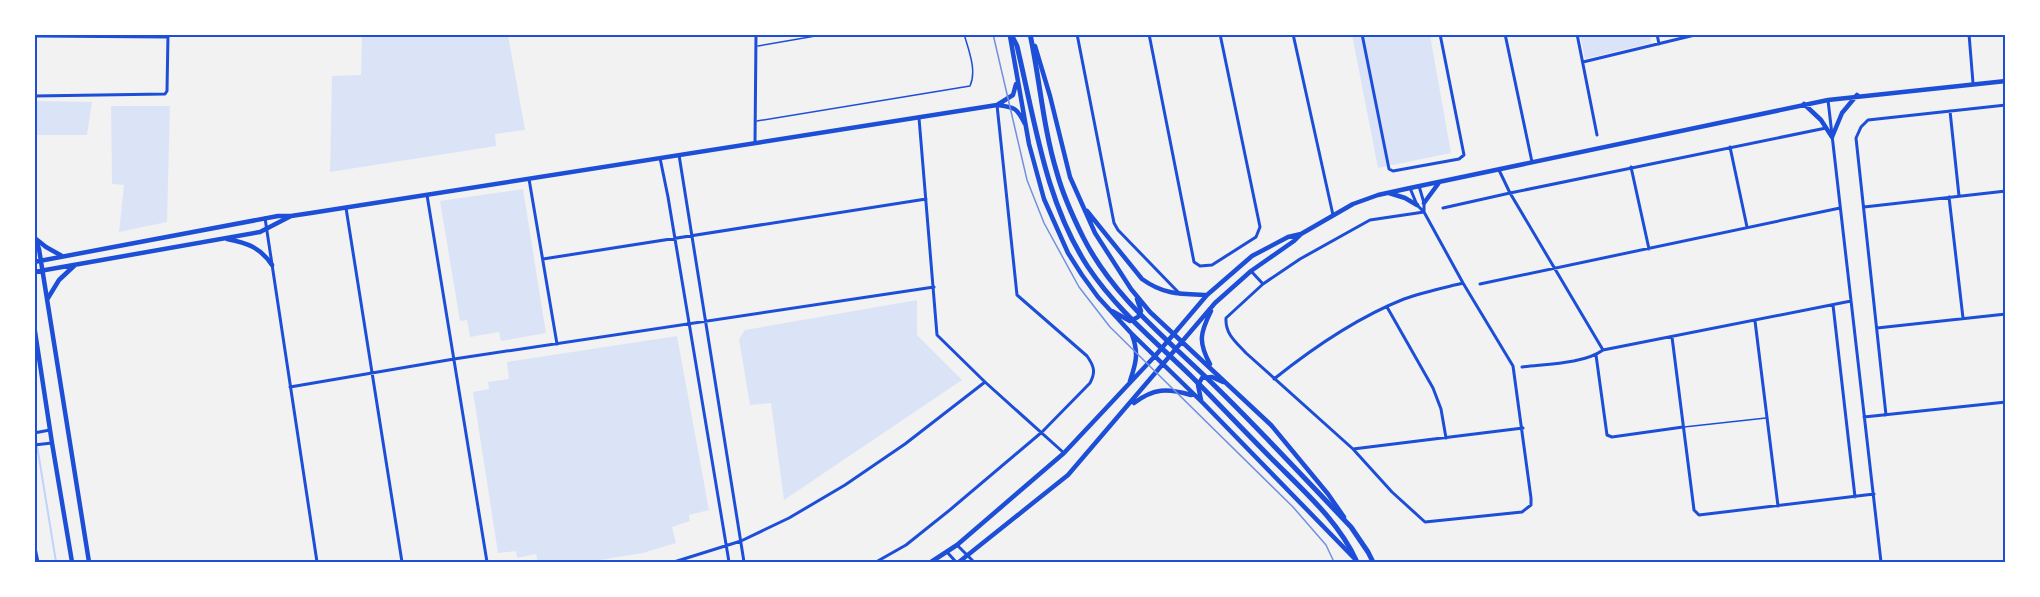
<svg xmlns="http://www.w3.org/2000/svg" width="2040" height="597" font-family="Commissioner,sans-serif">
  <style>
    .green { fill: #dbe4f7 }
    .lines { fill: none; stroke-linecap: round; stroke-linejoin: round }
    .stream { stroke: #bfd3fe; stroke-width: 2 }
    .service { stroke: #1d4ed8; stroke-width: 1.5 }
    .minor { stroke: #1d4ed8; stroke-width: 3 }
    .secondary { stroke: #1d4ed8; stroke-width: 4.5 }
    .trunk { stroke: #1d4ed8; stroke-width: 5 }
    .tram { stroke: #7290e2; stroke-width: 1.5 }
    .neatline { fill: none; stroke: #1d4ed8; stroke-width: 2 }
  </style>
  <rect width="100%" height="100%" fill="#f2f2f2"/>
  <path class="green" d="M362 35H508L525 130 495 134 496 146 330 172 332 76 361 75Z
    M1352 35H1430L1451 153 1378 168Z
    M1580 35H1650L1651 43 1585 59Z
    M35 101 92 102 87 135H35Z
    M111 106H170L167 222 119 232 124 185 112 184Z
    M523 189 546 333 501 341 499 332 470 337 467 320 460 321 440 201Z
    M917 300V335L962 380 784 500 771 403 750 405 739 339 745 330Z
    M677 336 709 510 689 515 690 521 672 527 676 543 643 553 587 562H538L536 554 517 558 516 551 498 553 473 392 489 389 488 382 509 379 507 362Z"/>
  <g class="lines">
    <path class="stream" d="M34 427 56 562"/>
    <path class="service" d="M758 46 827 34
      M757 121 970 86C977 71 969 51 964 34
      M1684 427 1766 418"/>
    <path class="minor" d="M1077 34 1114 223 1118 230 1180 294
      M1149 34 1194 262 1200 266 1212 265 1256 237 1260 227 1220 34
      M1293 34 1333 215
      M1362 34 1389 169 1393 171 1459 159 1464 155 1440 34
      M1505 34 1532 162
      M1577 34 1597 135
      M1657 34 1659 44
      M1969 34 1973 83
      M34 36 168 37
      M1583 62 1699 34
      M34 96 165 94 167 91 168 34
      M1828 100 1881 562
      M1950 111 1959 196
      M919 118 937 335 985 382 1064 453
      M755 143 756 34
      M1730 147 1747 227
      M679 155 744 562
      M660 158 668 197 729 562
      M1631 167 1649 249
      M1499 170 1510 193 1603 350
      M529 179 557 344
      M1419 186 1424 203V212
      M1410 188 1417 205 1424 212 1463 283 1513 366 1531 498V505L1522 512 1425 522 1392 492 1353 449 1246 353C1236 342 1225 334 1226 318L1263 284 1300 259 1352 230 1370 220 1424 212
      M427 195 487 562
      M1949 197 1963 318
      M1864 207 2006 191
      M346 208 402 562
      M1443 208 1510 193 1826 128
      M265 218 317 562
      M543 259 926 199
      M1251 271 1263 284
      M1480 284 1840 208
      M1833 305 1855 497
      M1387 307 1433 388 1441 409 1446 438
      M1755 321 1778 506
      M1877 328 2006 314
      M1672 337 1693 502 1694 510 1699 515 1874 494
      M1596 355 1607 435 1612 437 1683 427
      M1522 367C1545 364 1584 364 1603 350L1851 301
      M1274 379C1314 347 1356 318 1404 299 1423 292 1443 288 1463 283
      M290 387 454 359 934 287
      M1886 415 1856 138 1861 127 1868 120 2006 105
      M1864 417 2006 402
      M34 433 50 430
      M34 445 52 443
      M1353 449 1523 428
      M34 543 38 562
      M957 545 974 562
      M947 552 956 562
      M674 562 741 541 789 518 845 485 905 444 985 382
      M876 562 906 545 951 509 1042 432 1090 383C1096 372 1094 366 1087 356L1017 295 997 105"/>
    <path class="secondary" d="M1010 36 1029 144 1044 199 1068 253 1082 275 1098 297 1131 333 1204 404 1354 558
      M1035 46 1050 96 1070 177 1095 233 1131 289 1150 312 1271 425 1328 494 1344 517
      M1804 104 1821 120 1832 137
      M997 105 1013 95 1016 84
      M1832 137 1842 113 1857 95
      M1389 193 1405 198 1417 205
      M1424 203 1438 184
      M1087 211 1142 279C1164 295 1181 294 1207 295
      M34 235 39 249 89 562
      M36 239 46 247 62 256
      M227 239C247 243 260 247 272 265
      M34 262 278 216H291L311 213 997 105C1015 107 1017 108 1025 124
      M34 272 260 232 291 216
      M48 298 59 280 75 265
      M1112 311 1130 321 1138 317 1141 311 1137 299
      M34 325 52 443 72 562
      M1210 364C1198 342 1200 333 1211 311
      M1130 381C1136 363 1139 353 1132 335
      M1201 400 1198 385 1202 378 1212 377 1223 382
      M1134 403C1154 388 1167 388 1191 395
      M931 562 957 545 1064 453 1155 356 1207 295 1252 256 1288 237 1301 234
      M959 562 1068 475 1215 303 1251 271 1294 241 1301 234 1353 204 1378 195 1410 188 1828 100 2006 81"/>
    <path class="trunk" d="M1011 34 1017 46C1035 121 1045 201 1088 267 1116 309 1155 341 1191 376 1219 404 1246 433 1274 461 1305 492 1339 522 1357 562
      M1030 34C1040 80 1043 128 1057 173 1063 195 1073 217 1083 237 1114 299 1170 341 1218 389 1264 434 1307 481 1351 527L1368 552 1373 562"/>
    <path class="tram" d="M993 34 1027 180 1044 223 1079 287 1110 327 1293 507 1326 545 1334 562"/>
  </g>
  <rect width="2040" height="597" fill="none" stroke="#ffffff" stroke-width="72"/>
  <rect x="36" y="36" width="1968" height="525" class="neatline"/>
</svg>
